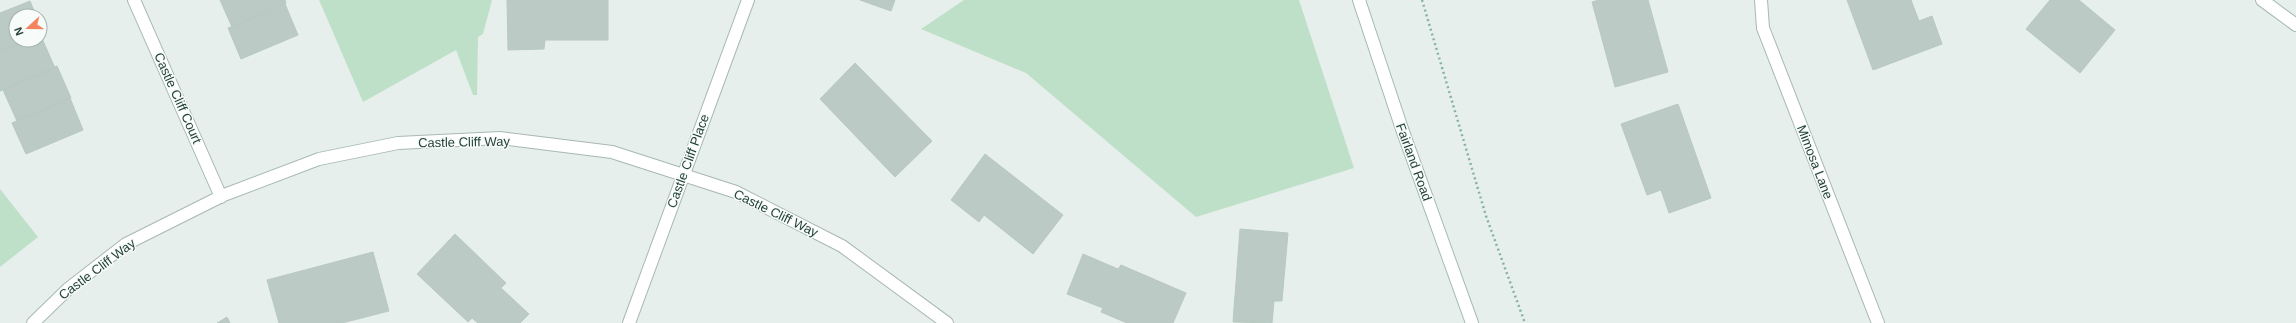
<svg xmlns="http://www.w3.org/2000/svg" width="2296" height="323" font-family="Helvetica,sans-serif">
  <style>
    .green { fill: #bfe0c8 }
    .building { fill: #bbcac4; stroke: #b8c9c2 }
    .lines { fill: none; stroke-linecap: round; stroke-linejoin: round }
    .minor-casing { stroke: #a8b8b2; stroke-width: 14 }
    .tertiary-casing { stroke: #a8b8b2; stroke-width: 14 }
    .secondary-casing { stroke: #a4bbb3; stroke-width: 14 }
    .path { stroke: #86b3a5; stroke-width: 2.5; stroke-dasharray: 2 3; stroke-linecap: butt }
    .minor { stroke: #fff; stroke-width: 12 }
    .tertiary { stroke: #fff; stroke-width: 12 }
    .secondary { stroke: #fff; stroke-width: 12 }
    .labels { text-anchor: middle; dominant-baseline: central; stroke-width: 3; stroke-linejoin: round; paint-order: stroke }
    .street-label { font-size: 13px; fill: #24423a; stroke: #f7fbf9 }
  </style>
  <rect width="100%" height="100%" fill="#e6efeb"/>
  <path class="green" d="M319 0H492L483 34 478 37 477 95H473L456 50 363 102Z
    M964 0H1299L1354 168 1196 217 1026 73 921 29Z
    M0 189 38 237 0 267Z"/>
  <path class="building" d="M220 0H285L286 3 232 27Z
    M507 0H608V40H545L544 49 508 50Z
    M860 0H895L891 11Z
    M1599 0H1648L1668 72 1615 87 1592 2Z
    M1847 0H1911L1919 21 1932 16 1942 44 1873 70Z
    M2050 0H2079L2115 30 2080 73 2026 29Z
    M30 1 36 16H16V40H26L0 51V13Z
    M285 4 298 35 241 59 228 28Z
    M40 34 55 68 0 91V51L26 40H40Z
    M855 63 932 141 895 177 820 99Z
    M57 66 71 98 17 121 3 90Z
    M70 98 83 130 26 154 12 123Z
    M1678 104 1711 198 1669 213 1661 190 1647 195 1621 124Z
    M985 154 1063 215 1033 254 984 215 979 222 951 200Z
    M1240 229 1288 233 1282 301H1274L1272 323 1233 322Z
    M455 234 506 283 501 288 529 314 520 323H478L472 318 468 322 417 274Z
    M373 252 389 311 342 323H279L267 280Z
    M1083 254 1118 269 1121 265 1186 293 1173 323H1127L1101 312 1103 308 1067 294Z
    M227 317 230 323H217Z"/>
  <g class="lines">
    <g class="minor-casing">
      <path id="minor" d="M134 0 221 197
        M1761 0 1763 28 1878 323
        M33 323 68 289 126 244 224 195 319 159 398 143 500 138 612 152 736 192 842 246 947 323
        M629 323 748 0"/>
    </g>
    <g class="tertiary-casing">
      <path id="tertiary" d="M2262 0 2296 25"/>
    </g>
    <g class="secondary-casing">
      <path id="secondary" d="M1359 0 1402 129 1472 323"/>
    </g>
    <path class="path" d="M1422 0 1486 216 1525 323"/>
    <use href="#minor" class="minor"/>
    <use href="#tertiary" class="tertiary"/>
    <use href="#secondary" class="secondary"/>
  </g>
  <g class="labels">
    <g class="street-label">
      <text transform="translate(178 98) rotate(66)">Castle Cliff Court</text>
      <text transform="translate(464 142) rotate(-1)">Castle Cliff Way</text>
      <text transform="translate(688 161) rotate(-70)">Castle Cliff Place</text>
      <text transform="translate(1414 162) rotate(70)">Fairland Road</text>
      <text transform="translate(1815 162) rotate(69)">Mimosa Lane</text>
      <text transform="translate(776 213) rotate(26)">Castle Cliff Way</text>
      <text transform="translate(97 269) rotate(-37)">Castle Cliff Way</text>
    </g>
  </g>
  <g transform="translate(28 28) rotate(249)"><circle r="19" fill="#f7fbf9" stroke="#a3b1ad"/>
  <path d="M0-3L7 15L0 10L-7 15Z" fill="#f4845f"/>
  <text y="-6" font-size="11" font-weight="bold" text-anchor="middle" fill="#24423a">N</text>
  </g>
</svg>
